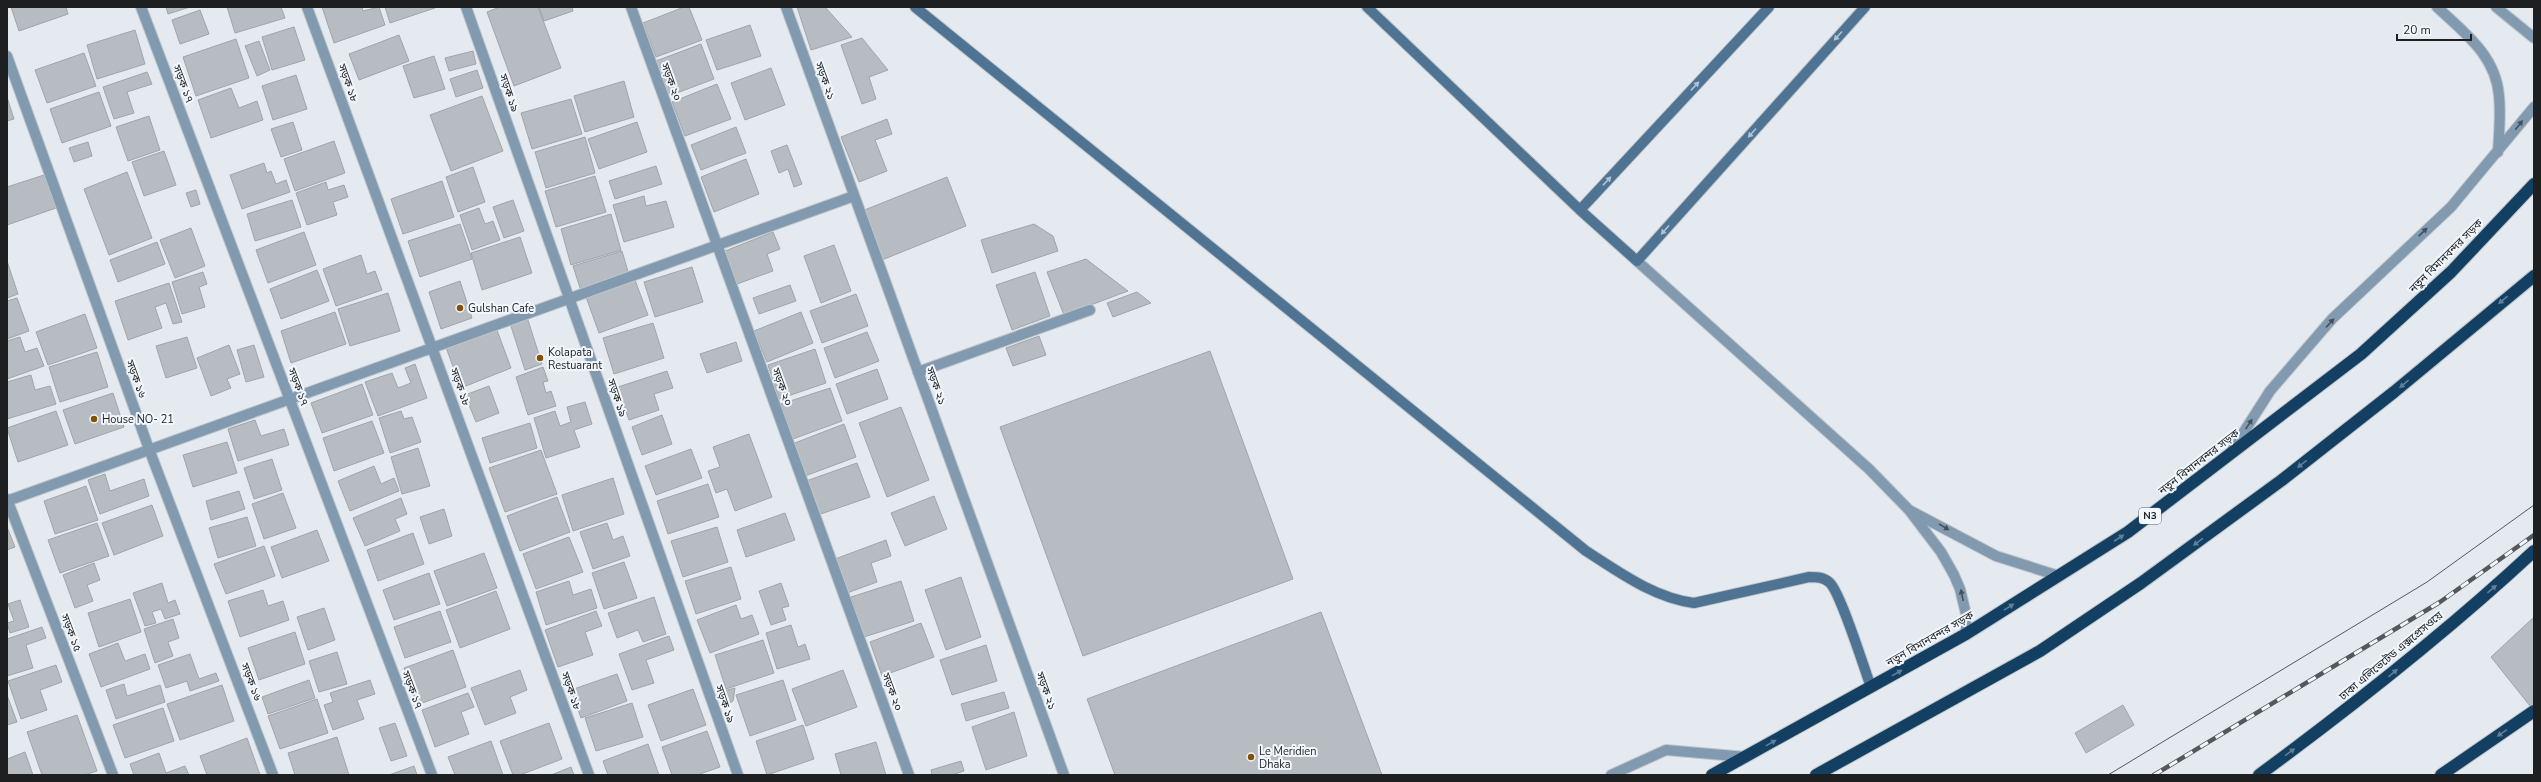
<svg xmlns="http://www.w3.org/2000/svg" width="2541" height="782" font-family="'Nunito Sans','Noto Sans Bengali',sans-serif">
  <style>
    .building { fill: #b7bcc2; stroke: #a0a5aa }
    .lines { fill: none; stroke-linecap: round; stroke-linejoin: round }
    .lane-casing { stroke: #c0c5ca; stroke-width: 12 }
    .street-casing { stroke: #c0c5ca; stroke-width: 12 }
    .secondary-casing { stroke: #c0c5ca; stroke-width: 12 }
    .highway-casing { stroke: #c0c5ca; stroke-width: 14 }
    .lane { stroke: #819ab0; stroke-width: 10 }
    .street { stroke: #819ab0; stroke-width: 10 }
    .secondary { stroke: #4f7393; stroke-width: 10 }
    .highway { stroke: #133f62; stroke-width: 12 }
    .tram { stroke: #55585b; stroke-width: 1 }
    .rail-casing { stroke: #55585b; stroke-width: 4.5 }
    .rail { stroke: #f2f7fd; stroke-width: 3; stroke-dasharray: 9; stroke-linecap: butt }
    .oneway { fill: #b1c2d3 }
    .oneway2 { fill: #45505a }
    .oneway3 { fill: #617f98 }
    .poi-dot { fill: #875000; stroke: #f2f7fd; stroke-width: 1.5 }
    .labels { text-anchor: middle; dominant-baseline: central; stroke-width: 4; stroke-linejoin: round; paint-order: stroke }
    .shield { fill: #f2f7fd; stroke: #5d6063; stroke-width: 1 }
    .shield-label { font-size: 10px; font-weight: bold; fill: #1d1f21 }
    .street-label { font-size: 11px; fill: #1d1f21; stroke: #f2f7fd }
    .poi-label { font-size: 11px; fill: #1d1f21; stroke: #f2f7fd; text-anchor: start }
  </style>
  <rect width="100%" height="100%" fill="#e4eaef"/>
  <path class="building" d="M11 7H66L68 14 19 31Z
    M166 7H190L168 14Z
    M227 7H281L285 18 235 33Z
    M322 7H362L363 11 379 7 385 25 334 43Z
    M385 7H435V8L390 23Z
    M500 7H538L561 68 514 86 487 12Z
    M539 7H572L573 11 544 21Z
    M684 7H689L702 40 656 57 643 23Z
    M797 7H825L852 37 811 50Z
    M200 10 209 34 180 44 172 20Z
    M750 25 761 56 717 70 706 40Z
    M294 27 305 60 272 70 262 37Z
    M135 30 145 64 97 79 87 45Z
    M399 35 409 61 359 80 349 54Z
    M862 38 888 70 869 77 876 99 862 104 841 45Z
    M236 39 249 78 196 96 183 57Z
    M259 41 270 70 257 76 245 46Z
    M701 44 714 79 669 96 656 61Z
    M473 51 476 64 449 71 445 58Z
    M84 53 96 86 47 103 35 70Z
    M434 56 445 89 414 98 403 66Z
    M771 68 785 105 745 120 731 83Z
    M477 70 483 88 456 97 450 79Z
    M147 72 152 84 127 92 134 113 114 119 103 87Z
    M296 75 307 109 273 120 262 86Z
    M624 81 634 117 585 132 574 96Z
    M717 84 731 119 685 136 672 102Z
    M231 88 239 108 257 101 263 120 211 138 198 100Z
    M99 92 111 126 62 143 50 109Z
    M482 96 503 151 451 171 430 115Z
    M7 97 14 119 7 121Z
    M571 99 582 134 532 149 521 113Z
    M149 116 160 150 128 161 116 127Z
    M887 119 892 134 875 140 887 171 859 182 841 137Z
    M293 122 302 150 281 157 271 129Z
    M637 122 647 152 599 169 588 139Z
    M736 127 746 153 701 170 691 145Z
    M585 137 595 173 546 188 535 152Z
    M334 141 345 173 295 191 284 159Z
    M88 142 92 156 74 162 69 148Z
    M787 145 802 184 794 187 788 169 779 173 771 151Z
    M164 151 176 185 144 196 132 162Z
    M746 159 759 194 714 212 701 177Z
    M264 163 267 173 271 171 276 184 286 180 290 192 242 209 230 175Z
    M656 166 662 184 615 199 609 181Z
    M473 167 485 202 458 212 446 177Z
    M127 172 152 238 109 255 84 189Z
    M44 175 56 208 7 225V187Z
    M595 176 606 212 556 227 545 191Z
    M947 177 966 226 877 262 857 213Z
    M442 181 454 217 403 234 391 199Z
    M326 182 328 190 344 185 348 197 333 202 337 215 307 225 296 193Z
    M196 190 200 204 191 207 186 193Z
    M644 196 646 206 666 201 674 227 624 242 613 205Z
    M292 200 301 227 255 241 247 214Z
    M513 200 524 231 504 238 493 207Z
    M479 208 485 224 493 221 500 240 472 250 460 215Z
    M611 214 621 250 571 265 561 229Z
    M460 224 472 259 420 277 408 241Z
    M1034 224 1053 236 1058 251 992 273 981 240Z
    M191 228 205 266 175 278 160 240Z
    M304 232 316 265 268 283 256 250Z
    M773 232 780 249 767 254 773 271 737 284 725 251Z
    M520 237 532 273 482 290 471 253Z
    M157 242 165 264 118 282 110 260Z
    M834 245 851 291 821 303 804 256Z
    M622 251 629 275 581 291 573 266Z
    M361 255 367 274 375 271 382 290 336 306 323 269Z
    M1086 259 1128 291 1064 315 1047 272Z
    M7 261 18 294 7 298Z
    M692 267 703 302 655 317 644 282Z
    M317 270 329 301 281 319 270 289Z
    M203 272 207 284 199 287 205 307 182 314 172 282Z
    M1035 272 1050 316 1012 330 996 285Z
    M635 280 648 315 599 333 586 297Z
    M460 281 472 318 441 329 429 292Z
    M169 283 182 322 173 324 166 303 155 307 162 328 128 340 115 301Z
    M790 285 796 301 759 314 753 298Z
    M1137 292 1151 303 1113 317 1107 303Z
    M388 293 400 331 350 346 338 309Z
    M856 294 868 326 822 343 810 311Z
    M17 298 29 331 7 339V301Z
    M335 312 346 344 291 363 281 331Z
    M801 312 813 343 767 362 754 331Z
    M85 314 97 348 48 365 36 332Z
    M526 314 542 364 525 370 509 320Z
    M494 322 511 368 461 388 444 342Z
    M653 323 664 358 614 374 603 338Z
    M867 332 879 361 835 378 824 348Z
    M1039 336 1046 355 1013 366 1006 348Z
    M20 337 25 352 37 348 44 366 7 379V341Z
    M187 337 197 368 166 378 156 346Z
    M736 342 742 361 707 373 700 354Z
    M229 345 240 374 227 379 231 388 211 396 197 358Z
    M254 345 264 377 246 382 237 350Z
    M815 349 826 383 779 399 768 365Z
    M1210 351 1293 579 1083 656 1000 427Z
    M97 352 108 387 60 402 49 367Z
    M415 364 427 398 378 416 365 382 392 373 398 388 411 383 405 368Z
    M543 367 548 381 543 382 546 393 551 391 556 406 528 415 516 377Z
    M877 369 888 399 847 414 836 384Z
    M667 371 673 388 654 394 659 410 629 420 618 387Z
    M31 375 35 390 50 386 56 404 7 419V382Z
    M362 384 373 415 322 433 311 403Z
    M489 386 499 413 476 422 465 395Z
    M830 388 842 421 793 439 781 404Z
    M113 393 124 427 75 444 63 410Z
    M585 402 592 424 574 430 580 447 546 458 534 418 555 411 560 426 571 422 567 407Z
    M901 407 929 480 887 497 859 423Z
    M56 411 68 445 18 462 7 428Z
    M401 411 404 419 412 417 421 442 390 453 379 418Z
    M662 415 672 444 642 455 632 427Z
    M255 420 261 436 284 429 289 445 238 461 228 429Z
    M372 421 384 453 334 471 323 438Z
    M530 423 537 448 490 463 482 438Z
    M844 424 856 457 805 476 792 444Z
    M749 434 772 497 735 511 727 489 716 493 708 471 720 467 713 447Z
    M227 442 237 473 193 487 183 455Z
    M418 448 430 486 402 494 391 457Z
    M691 449 702 478 656 495 645 466Z
    M541 450 557 494 505 512 489 468Z
    M272 459 282 490 254 499 244 468Z
    M857 463 870 497 818 515 806 481Z
    M374 466 381 484 394 478 399 491 350 511 338 481Z
    M105 474 110 491 144 479 149 496 100 514 88 480Z
    M613 478 624 514 573 531 562 495Z
    M708 484 719 517 668 534 657 501Z
    M86 486 98 520 55 534 44 501Z
    M239 491 245 509 211 520 206 501Z
    M283 493 296 528 264 539 252 504Z
    M934 496 947 529 905 546 891 513Z
    M557 497 570 532 520 551 507 516Z
    M401 498 407 514 395 519 400 531 365 546 353 518Z
    M152 505 163 536 114 555 102 523Z
    M444 509 452 536 429 544 420 517Z
    M785 513 795 540 746 557 737 530Z
    M247 517 256 546 218 558 209 528Z
    M97 523 109 556 60 573 48 540Z
    M607 523 613 540 623 536 630 556 593 569 580 532Z
    M7 527 15 547 7 550Z
    M717 527 728 562 683 577 671 541Z
    M317 530 329 561 282 578 271 547Z
    M413 533 424 564 378 581 367 550Z
    M569 537 583 572 536 589 523 554Z
    M886 540 891 556 871 563 877 582 847 593 835 559Z
    M264 546 275 576 226 594 214 564Z
    M484 553 497 588 447 606 434 571Z
    M624 562 637 598 604 609 592 573Z
    M94 563 100 580 87 585 93 601 75 608 63 575Z
    M731 567 741 599 696 614 685 581Z
    M429 573 440 604 394 620 383 590Z
    M961 577 981 637 946 650 925 590Z
    M569 581 573 595 591 589 597 608 546 625 536 592Z
    M901 581 914 621 864 637 851 597Z
    M162 583 168 603 175 600 180 614 165 619 161 609 152 612 156 623 145 626 133 593Z
    M781 583 789 606 782 608 786 620 771 625 759 591Z
    M263 590 268 606 283 601 289 620 240 637 228 601Z
    M496 591 510 629 460 648 446 610Z
    M654 597 666 634 643 642 638 630 617 638 608 613Z
    M130 599 141 632 99 647 88 613Z
    M20 600 29 627 10 633 7 623 14 621 8 604Z
    M736 605 741 619 752 615 759 634 710 653 697 620Z
    M324 608 335 640 308 650 297 617Z
    M440 611 451 642 405 658 394 627Z
    M596 611 602 626 585 632 593 655 558 667 545 630Z
    M1321 612 1382 775H1115L1087 699Z
    M2534 617V711L2491 657Z
    M173 619 179 638 168 642 173 656 155 663 144 629Z
    M921 623 934 657 882 676 870 642Z
    M791 625 798 647 805 644 810 659 777 669 766 633Z
    M42 627 46 638 26 645 33 668 7 676V639Z
    M295 632 305 664 259 680 248 648Z
    M669 636 674 650 646 660 654 683 632 690 619 654Z
    M763 640 774 673 726 689 715 655Z
    M118 643 125 661 145 654 150 669 101 687 89 654Z
    M986 645 997 681 952 695 940 660Z
    M453 650 466 687 417 705 404 668Z
    M337 652 347 684 319 692 309 661Z
    M190 654 199 679 216 673 219 681 190 691 187 681 166 688 158 665Z
    M56 665 62 682 40 690 47 710 21 719 8 681Z
    M520 670 527 690 510 697 516 713 485 725 471 688Z
    M843 670 857 707 806 726 792 689Z
    M617 674 627 701 581 718 571 690Z
    M309 680 315 698 268 714 262 697Z
    M370 680 375 694 357 700 364 719 333 730 324 705 333 702 330 693Z
    M783 680 796 720 750 736 736 695Z
    M124 684 127 696 160 685 165 702 116 719 106 690Z
    M222 685 234 721 180 740 167 704Z
    M735 688 733 701 724 706 720 692Z
    M693 689 706 725 661 741 648 705Z
    M1004 692 1009 708 966 721 961 704Z
    M468 693 474 707 461 712 469 734 435 747 422 710Z
    M7 695 17 722 7 725Z
    M317 699 328 733 280 749 268 716Z
    M632 703 643 737 596 751 585 718Z
    M2123 705 2134 725 2086 753 2075 733Z
    M163 708 174 741 125 758 113 725Z
    M1014 712 1027 756 986 770 972 727Z
    M77 715 97 771 84 775H42L27 732Z
    M395 723 407 756 391 761 379 728Z
    M549 723 562 759 520 775H513L500 741Z
    M803 725 814 759 767 775 756 741Z
    M707 731 720 767 697 775H672L662 747Z
    M337 737 349 775H295L288 753Z
    M247 738 260 775H207L200 756Z
    M491 741 503 775H455L448 757Z
    M876 742 886 775H841L835 754Z
    M648 744 659 775H608L603 761Z
    M25 752 33 775H7V759Z
    M159 753 166 773 185 766 189 775H134L130 764Z
    M961 761 964 771 952 775H932L931 770Z
    M414 766 417 775H389Z
    M571 767 574 775H551Z"/>
  <g class="lines">
    <g class="lane-casing">
      <path id="lane" d="M2437 7C2465 33 2496 56 2499 96 2501 114 2499 134 2498 152
        M2496 7 2534 38
        M1637 261 1869 469 1909 510 1941 552 1954 575 1960 589 1966 614V634
        M918 372 1090 310
        M2231 452 2270 391 2332 319 2451 207 2534 107
        M1909 510 1996 556 2059 576
        M1611 775 1666 750 1746 757"/>
    </g>
    <g class="street-casing">
      <path id="street" d="M141 7 432 775
        M307 7 589 775
        M466 7 738 775
        M631 7 909 775
        M786 7 1064 775
        M7 56 149 449 273 775
        M7 499 113 775
        M7 501 854 196"/>
    </g>
    <g class="secondary-casing">
      <path id="secondary" d="M915 7 1586 551C1619 572 1654 598 1694 603L1809 577C1817 577 1824 577 1830 583 1841 594 1864 668 1871 687
        M1367 7 1580 210 1637 261 1865 7
        M1580 210 1769 7"/>
    </g>
    <g class="highway-casing">
      <path id="highway" d="M1712 775 1966 634 2128 532 2361 354 2451 272 2534 184
        M1816 775 2040 651 2141 583 2282 480 2394 392 2534 276
        M2259 775C2354 705 2447 632 2534 551
        M2441 775 2534 711"/>
    </g>
    <use href="#lane" class="lane"/>
    <use href="#street" class="street"/>
    <use href="#secondary" class="secondary"/>
    <use href="#highway" class="highway"/>
    <path class="tram" d="M2108 775 2427 582 2534 505"/>
    <g class="rail-casing">
      <path id="rail" d="M2154 775 2440 602 2534 535"/>
    </g>
    <use href="#rail" class="rail"/>
  </g>
  <defs><path id="oneway-solid" d="M-6-.8H1V-3.2L6.5 0L1 3.2V.8H-6Z"/></defs>
  <g class="oneway">
    <use href="#oneway-solid" transform="translate(1838 36) rotate(132)"/>
    <use href="#oneway-solid" transform="translate(1695 86) rotate(-47)"/>
    <use href="#oneway-solid" transform="translate(1752 133) rotate(132)"/>
    <use href="#oneway-solid" transform="translate(1607 181) rotate(-47)"/>
    <use href="#oneway-solid" transform="translate(1665 230) rotate(132)"/>
  </g>
  <g class="oneway2">
    <use href="#oneway-solid" transform="translate(2519 125) rotate(-52)"/>
    <use href="#oneway-solid" transform="translate(2423 232) rotate(-44)"/>
    <use href="#oneway-solid" transform="translate(2330 323) rotate(-48)"/>
    <use href="#oneway-solid" transform="translate(2249 424) rotate(-57)"/>
    <use href="#oneway-solid" transform="translate(1944 527) rotate(31)"/>
    <use href="#oneway-solid" transform="translate(1962 595) rotate(-102)"/>
  </g>
  <g class="oneway3">
    <use href="#oneway-solid" transform="translate(2503 300) rotate(140)"/>
    <use href="#oneway-solid" transform="translate(2404 384) rotate(140)"/>
    <use href="#oneway-solid" transform="translate(2302 464) rotate(142)"/>
    <use href="#oneway-solid" transform="translate(2119 538) rotate(-33)"/>
    <use href="#oneway-solid" transform="translate(2198 542) rotate(144)"/>
    <use href="#oneway-solid" transform="translate(2492 589) rotate(-40)"/>
    <use href="#oneway-solid" transform="translate(2009 607) rotate(-32)"/>
    <use href="#oneway-solid" transform="translate(1897 673) rotate(-29)"/>
    <use href="#oneway-solid" transform="translate(2393 673) rotate(-40)"/>
    <use href="#oneway-solid" transform="translate(2502 733) rotate(146)"/>
    <use href="#oneway-solid" transform="translate(1771 743) rotate(-29)"/>
    <use href="#oneway-solid" transform="translate(2290 752) rotate(-36)"/>
  </g>
  <g class="poi-dot">
    <circle cx="460" cy="308" r="4"/>
    <circle cx="540" cy="358" r="4"/>
    <circle cx="94" cy="419" r="4"/>
    <circle cx="1251" cy="757" r="4"/>
  </g>
  <g class="labels">
    <rect class="shield" x="2139" y="508" width="22" height="16" rx="3"/>
    <g class="shield-label">
      <text x="2150" y="516">N3</text>
    </g>
    <g class="street-label">
      <text transform="translate(825 81) rotate(70)">সড়ক ২১</text>
      <text transform="translate(671 82) rotate(70)">সড়ক ২০</text>
      <text transform="translate(348 83) rotate(70)">সড়ক ১৮</text>
      <text transform="translate(183 84) rotate(69)">সড়ক ১৭</text>
      <text transform="translate(509 93) rotate(71)">সড়ক ১৯</text>
      <text transform="translate(2446 256) rotate(-45)">নতুন বিমানবন্দর সড়ক</text>
      <text transform="translate(136 379) rotate(70)">সড়ক ১৬</text>
      <text transform="translate(936 386) rotate(70)">সড়ক ২১</text>
      <text transform="translate(298 387) rotate(69)">সড়ক ১৭</text>
      <text transform="translate(460 387) rotate(70)">সড়ক ১৮</text>
      <text transform="translate(782 387) rotate(70)">সড়ক ২০</text>
      <text transform="translate(617 398) rotate(71)">সড়ক ১৯</text>
      <text transform="translate(2199 462) rotate(-38)">নতুন বিমানবন্দর সড়ক</text>
      <text transform="translate(71 633) rotate(69)">সড়ক ১৫</text>
      <text transform="translate(1930 639) rotate(-30)">নতুন বিমানবন্দর সড়ক</text>
      <text transform="translate(2391 656) rotate(-40)">ঢাকা এলিভেটেড এক্সপ্রেসওয়ে</text>
      <text transform="translate(251 682) rotate(69)">সড়ক ১৬</text>
      <text transform="translate(412 690) rotate(69)">সড়ক ১৭</text>
      <text transform="translate(571 691) rotate(70)">সড়ক ১৮</text>
      <text transform="translate(1046 691) rotate(70)">সড়ক ২১</text>
      <text transform="translate(892 692) rotate(70)">সড়ক ২০</text>
      <text transform="translate(725 704) rotate(71)">সড়ক ১৯</text>
    </g>
    <g class="poi-label">
      <text x="468" y="308">Gulshan Cafe</text>
      <text x="548" y="352">Kolapata<tspan x="548" dy="13">Restuarant</tspan></text>
      <text x="102" y="419">House NO- 21</text>
      <text x="1259" y="751">Le Meridien<tspan x="1259" dy="13">Dhaka</tspan></text>
    </g>
  </g>
  <rect width="2541" height="782" fill="none" stroke="#1d1f21" stroke-width="16"/>
  <path d="M2397 34v6h74v-6" fill="none" stroke="#1d1f21" stroke-width="2"/>
  <text x="2403" y="34" font-size="12" fill="#1d1f21" stroke="#f2f7fd" stroke-width="3" paint-order="stroke">20 m</text>
</svg>
